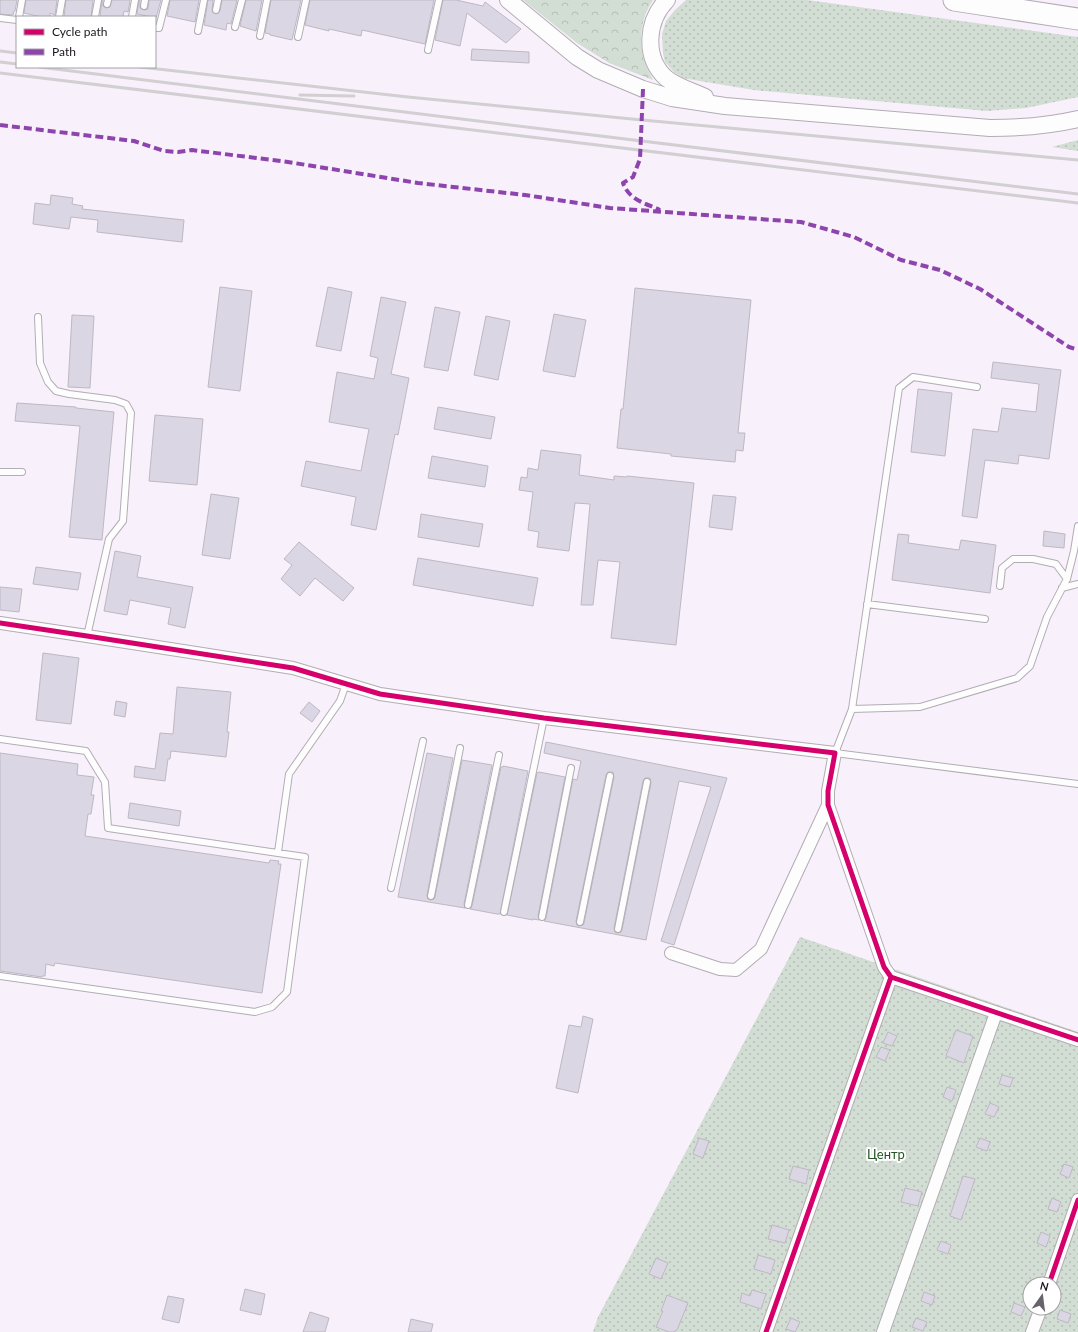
<svg xmlns="http://www.w3.org/2000/svg" width="1078" height="1332" font-family="Lato,sans-serif">
  <style>
    .green { fill: url(#green-dots); fill-rule: evenodd }
    .forest { fill: url(#forest-crowns) }
    .building { fill: #dbd6e3; stroke: #bdb8c2; fill-rule: evenodd }
    .lines { fill: none; stroke-linecap: round; stroke-linejoin: round }
    .lane-casing { stroke: #b2acb4; stroke-width: 8 }
    .street-casing { stroke: #b2acb4; stroke-width: 14 }
    .secondary-casing { stroke: #b2acb4; stroke-width: 18 }
    .highway-casing { stroke: #b2acb4; stroke-width: 23 }
    .lane { stroke: #fefdfe; stroke-width: 6 }
    .street { stroke: #fefdfe; stroke-width: 12 }
    .secondary { stroke: #fefdfe; stroke-width: 16 }
    .highway { stroke: #fefdfe; stroke-width: 21 }
    .rail { stroke: #d1cfd1; stroke-width: 3 }
    .quiet { stroke: #8e44ad; stroke-width: 4; stroke-dasharray: 8 4; stroke-linecap: butt }
    .cycleway-casing { stroke: #fff; stroke-width: 8 }
    .cycleway { stroke: #d6006c; stroke-width: 5 }
    .labels { text-anchor: middle; dominant-baseline: central; stroke-width: 4; stroke-linejoin: round; paint-order: stroke }
    .park-label { font-size: 13px; fill: #245427; stroke: #fff }
  </style>
  <defs>
    <pattern id="green-dots" width="8" height="8" patternUnits="userSpaceOnUse"><rect width="8" height="8" fill="#d2ddd3"/><path d="M2 2h.1M6 6h.1" fill="none" stroke="#b4bdb5" stroke-width="1.8" stroke-linecap="round"/></pattern>
    <pattern id="forest-crowns" width="20" height="18" patternUnits="userSpaceOnUse"><rect width="20" height="18" fill="#d2ddd3"/><path d="M2 6a3 3 0 1 1 6 0M12 15a3 3 0 1 1 6 0" fill="none" stroke="#b4bdb5"/></pattern>
  </defs>
  <rect width="100%" height="100%" fill="#f8f0fb"/>
  <path class="green" d="M686 0H807L1078 37V97L1026 108 987 111 754 90 694 80 683 78 674 72 665 62 663 53 662 34 666 21 675 10Z
    M1078 140V151L1052 147Z
    M800 937 1078 1032V1332H593L598 1317ZM1030 1284H1054V1308H1030Z"/>
  <path class="forest" d="M523 0H653C641 17 638 40 644 60 646 67 650 74 653 80L609 63 577 43Z"/>
  <path class="building" d="M0 0H17L15 11H14L13 15 0 14Z
    M26 0H57L55 15 50 13V17H41L24 13Z
    M66 0H93L91 17H64Z
    M102 0H103V6L106 8 110 7 112 0H130L128 12 124 11 123 17H100Z
    M139 0H140V8L144 10 148 9 149 0H161L156 18 137 14Z
    M170 0H199L195 22 167 16Z
    M208 0H213L212 11 216 14 220 11 222 0H237L231 24 227 23 226 30 204 25Z
    M246 0H262L256 31 240 26Z
    M271 0H301L292 40 270 35V34L265 33Z
    M310 0H434L425 44 362 30 361 36 329 29V31L305 25Z
    M443 0H456L483 6 485 2 521 29 506 43 467 13 460 46 435 40Z
    M472 49 529 52V63L471 60Z
    M51 195 73 198 72 204 83 206 82 209 184 220 182 242 97 232 98 220 71 217 69 229 33 224 35 203 50 205Z
    M220 287 252 291 240 391 208 387Z
    M328 287 352 292 341 351 316 346Z
    M635 288 751 300 738 433H745L743 451 736 450 735 462 671 456V454L617 448 621 409H623Z
    M381 297 406 302 391 374 409 378 398 435 395 434 376 530 351 525 356 497 301 486 306 461 361 471 369 429 329 422 337 372 374 379 378 358 370 356Z
    M435 307 460 312 448 371 424 367Z
    M554 314 586 320 575 377 543 371Z
    M72 315 94 316 90 388 68 387Z
    M486 316 510 321 498 380 474 375Z
    M993 362 1061 370 1049 459 1019 455 1018 464 985 460 977 518 962 516 973 429 998 432 1002 408 1036 412 1039 384 991 378Z
    M918 389 952 393 945 456 911 452Z
    M17 403 76 407V408L114 412 102 540 69 537 80 426 15 421Z
    M438 407 495 417 491 439 434 429Z
    M155 415 203 419 197 485 149 481Z
    M541 450 581 455 579 475 614 480V476L626 477 627 476 694 483 676 645 611 638 620 562 598 560 593 605H581L590 504 575 503 569 551 537 547 539 532 528 530 533 492 519 490 521 477 527 478 528 468 538 470Z
    M432 456 488 466 485 487 428 478Z
    M211 494 239 498 230 559 202 555Z
    M713 495 736 497 732 530 709 527Z
    M421 514 483 524 479 547 418 537Z
    M1044 531 1065 534 1064 548 1043 546Z
    M898 534 909 535 908 543 959 550 961 540 996 545 990 593 892 580Z
    M299 542 354 588 343 601 315 578 300 596 281 579 292 565 284 559Z
    M115 551 141 556 137 577 193 587 185 628 168 624 171 608 130 600 127 615 104 611Z
    M418 558 538 578 533 606 413 585Z
    M36 567 81 573 78 590 33 584Z
    M0 587 22 589 19 612 0 610Z
    M43 653 79 658 71 724 36 720Z
    M177 687 231 692 227 732H229L226 757 171 751 170 759H168L165 781 134 777 135 766 155 769 160 733 173 734Z
    M116 701 127 703 125 717 114 715Z
    M309 702 320 711 312 722 300 713Z
    M546 742 727 778 674 945 661 941 711 787 679 781 646 940 544 921 546 918 573 779 577 780 581 761 544 753ZM608 772H613L614 777 584 923 583 925 579 926 577 925 576 921 606 775ZM645 778H650L651 783 622 930 621 932 618 933 615 932 614 928 643 781Z
    M0 753 78 764 77 775 94 777 91 795H94L91 814H88L85 836 269 863 270 860 279 861 278 864H281L262 993 55 963 54 966 46 964 45 976H42V977L0 971Z
    M427 753 453 758 427 895 428 899 431 900 434 899 435 897 462 760 492 765 464 904 465 908 398 897Z
    M503 766 528 771 500 914H497L470 909 472 906 501 767H503Z
    M539 772 565 777 538 916 539 920 533 919V920L507 915 537 773Z
    M130 803 181 811 179 826 128 818Z
    M583 1016 593 1019 578 1093 556 1088 569 1025 581 1027Z
    M956 1030 973 1036 964 1063 946 1056Z
    M888 1032 897 1036 892 1046 883 1043Z
    M881 1047 890 1050 885 1061 876 1057Z
    M1002 1075 1013 1078 1010 1087 999 1084Z
    M947 1087 956 1090 952 1101 943 1097Z
    M990 1103 999 1107 994 1117 985 1114Z
    M699 1138 709 1141 703 1158 693 1154Z
    M980 1138 990 1142 987 1151 976 1147Z
    M1064 1164 1073 1167 1069 1178 1060 1174Z
    M793 1166 809 1170 806 1184 789 1179Z
    M963 1176 975 1179 961 1220 950 1216Z
    M905 1188 922 1192 918 1206 901 1202Z
    M1052 1198 1061 1202 1057 1212 1048 1209Z
    M772 1225 789 1230 785 1243 768 1239Z
    M1041 1232 1050 1236 1046 1247 1037 1243Z
    M941 1241 951 1245 948 1254 937 1250Z
    M758 1255 775 1260 771 1274 754 1269Z
    M656 1258 668 1263 661 1279 649 1274Z
    M245 1289 265 1294 261 1315 240 1310Z
    M752 1290 766 1294 761 1309 740 1302 742 1293 750 1296Z
    M924 1292 935 1296 932 1305 921 1301Z
    M667 1295 688 1303 677 1330 673 1332H669L656 1327 663 1311H661Z
    M168 1296 184 1299 179 1323 162 1319Z
    M1014 1303 1025 1307 1021 1316 1011 1312Z
    M1060 1310 1071 1314 1068 1323 1057 1319Z
    M310 1312 329 1318 325 1332H303Z
    M791 1318 800 1322 795 1332 786 1329Z
    M916 1318 927 1322 923 1331 912 1327Z
    M411 1319 433 1324 431 1332H408Z"/>
  <g class="lines">
    <g class="lane-casing">
      <path id="lane" d="M107 4 108 0
        M144 6 145 0
        M216 10 218 0
        M19 17 22 0
        M59 17 62 0
        M95 17 98 0
        M132 17 135 0
        M0 18 17 20
        M235 27 242 0
        M155 28H159L166 0
        M198 31 204 0
        M260 36 267 0
        M298 37 306 0
        M428 50 439 0
        M38 317 40 363 48 382 56 391 69 394 115 400 126 404 131 413 123 521 109 539 87 636
        M977 387 913 377 899 388 852 709 835 753 1078 784
        M0 472H22
        M1000 586 1002 568 1013 559H1033L1056 564 1067 579
        M1062 588 1078 584
        M867 604 985 619
        M852 709 920 707 1017 678 1030 666 1047 617 1067 579 1074 551 1078 526
        M0 739 86 751 105 782 108 828 305 857 287 992 272 1007 255 1012 0 976
        M278 852 289 774 340 701 346 684
        M391 888 423 741
        M431 896 460 748
        M468 905 499 755
        M504 912 544 718
        M542 917 571 768
        M580 922 610 776
        M618 929 647 782"/>
    </g>
    <g class="street-casing">
      <path id="street" d="M0 623 87 636 293 668 380 694 544 718 835 753 828 791V805L884 967 891 977 1078 1040
        M671 953 720 969 736 970 761 949 828 805
        M1049 1284 1078 1200
        M766 1332 891 977
        M883 1332 996 1013
        M1032 1332 1041 1308"/>
    </g>
    <g class="secondary-casing">
      <path id="secondary" d="M508 0 577 57 598 70 643 89 672 98 725 106 990 128C1020 128 1048 126 1078 119
        M667 0C647 20 643 57 666 78 677 87 692 91 705 97"/>
    </g>
    <g class="highway-casing">
      <path id="highway" d="M954 0 1078 19"/>
    </g>
    <use href="#lane" class="lane"/>
    <use href="#street" class="street"/>
    <use href="#secondary" class="secondary"/>
    <use href="#highway" class="highway"/>
    <path class="rail" d="M0 51 17 53
      M0 62 17 64
      M39 67C385 111 732 151 1078 194
      M140 67 408 97 642 120 1078 160
      M0 73 1078 203
      M300 95 354 96"/>
    <path class="quiet" d="M643 89 640 159 633 177 623 183C629 200 645 203 660 210
      M0 125 134 141 164 151 178 152 192 150 288 162 418 183 525 195 610 208 801 222 854 237 901 260 940 270 980 289 1069 347 1078 350"/>
    <g class="cycleway-casing">
      <path id="cycleway" d="M0 623 87 636 293 668 380 694 544 718 835 753 828 791V805L884 967 891 977 1078 1040
        M1049 1284 1078 1200
        M766 1332 891 977"/>
    </g>
    <use href="#cycleway" class="cycleway"/>
  </g>
  <g class="labels">
    <g class="park-label">
      <text x="886" y="1154">Центр</text>
    </g>
  </g>
  <rect x="16" y="16" width="140" height="52" fill="#ffffff" stroke="#a4a1a5"/>
  <rect x="24" y="29" width="20" height="6" fill="#d6006c" stroke="#a4a1a5"/>
  <text x="52" y="36" font-size="12" fill="#1b151d">Cycle path</text>
  <rect x="24" y="49" width="20" height="6" fill="#8e44ad" stroke="#a4a1a5"/>
  <text x="52" y="56" font-size="12" fill="#1b151d">Path</text>
  <g transform="translate(1042 1296) rotate(14)"><circle r="19" fill="#ffffff" stroke="#a4a1a5"/>
  <path d="M0-3L7 15L0 10L-7 15Z" fill="#68626b"/>
  <text y="-6" font-size="11" font-weight="bold" text-anchor="middle" fill="#1b151d">N</text>
  </g>
</svg>
